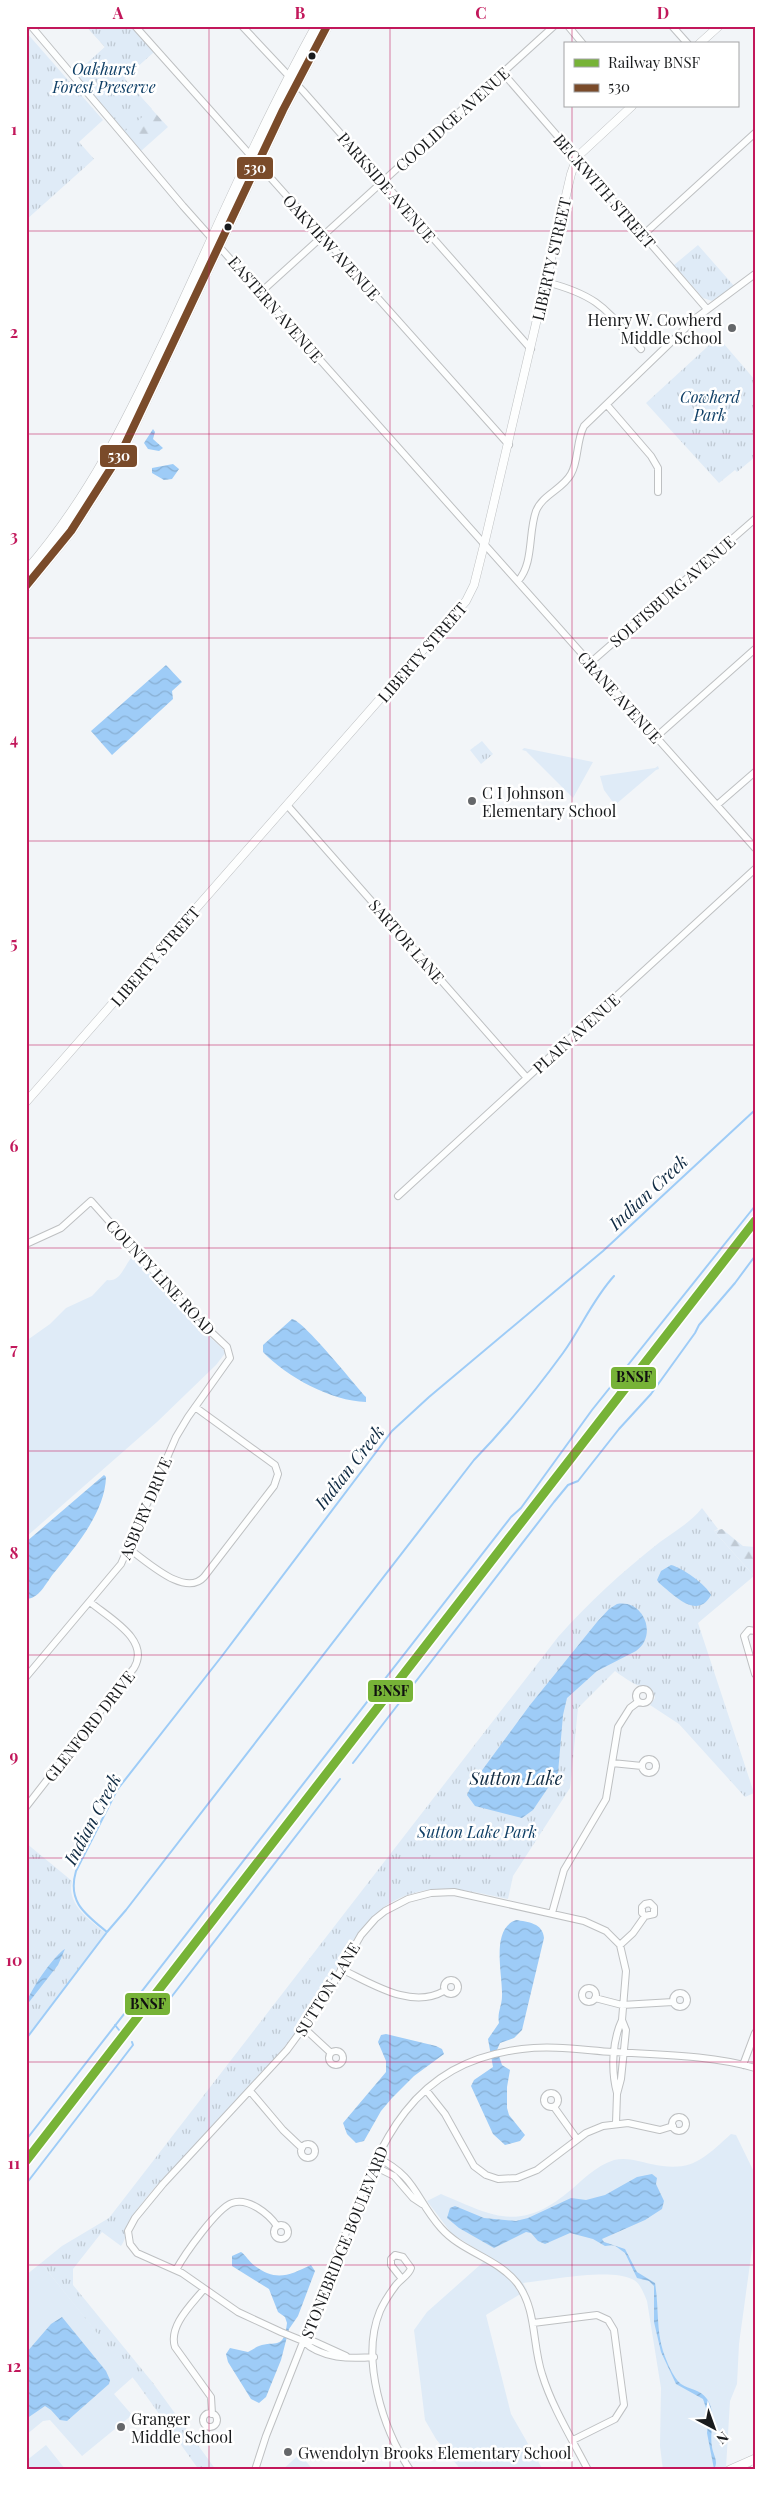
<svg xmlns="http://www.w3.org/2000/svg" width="781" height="2496" font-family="'Playfair Display',serif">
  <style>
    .grass { fill: #dfebf7 }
    .forest { fill: url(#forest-firs) }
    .park { fill: url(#park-tufts) }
    .water { fill: url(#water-waves) }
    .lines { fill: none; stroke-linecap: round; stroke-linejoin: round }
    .stream { stroke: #9eccf7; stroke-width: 2 }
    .minor-casing { stroke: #bec0c2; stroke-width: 8 }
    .tertiary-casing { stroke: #bec0c2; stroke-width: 9 }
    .secondary-casing { stroke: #bec0c2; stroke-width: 10 }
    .primary-casing { stroke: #bec0c2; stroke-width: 11 }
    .minor { stroke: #fdfefe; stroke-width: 6 }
    .tertiary { stroke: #fdfefe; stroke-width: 8 }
    .secondary { stroke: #fdfefe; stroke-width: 9 }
    .primary { stroke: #fdfefe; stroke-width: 10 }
    .rail { stroke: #cfd0d1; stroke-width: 2; stroke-dasharray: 10 5; stroke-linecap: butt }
    .bus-1-casing { stroke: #fff; stroke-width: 11 }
    .bus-1 { stroke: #7a4b2a; stroke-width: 8 }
    .rail-1-casing { stroke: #fff; stroke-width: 12 }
    .rail-1 { stroke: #77b337; stroke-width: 9 }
    .grid { fill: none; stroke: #c2185b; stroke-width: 1; stroke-opacity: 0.55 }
    .bus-dot { fill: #191b1d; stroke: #fff; stroke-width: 2 }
    .poi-dot { fill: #65676a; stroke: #fff; stroke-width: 2 }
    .labels { text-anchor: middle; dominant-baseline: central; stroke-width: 5; stroke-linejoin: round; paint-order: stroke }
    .park-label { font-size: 16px; font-style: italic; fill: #0f3f66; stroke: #fff }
    .street-label { font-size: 16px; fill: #191b1d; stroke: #fff }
    .poi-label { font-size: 16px; fill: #191b1d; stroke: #fff; text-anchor: start }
    .water-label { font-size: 18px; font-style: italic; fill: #102b43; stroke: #fff }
    .line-badge { stroke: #fff; stroke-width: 2 }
    .badge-label { font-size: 14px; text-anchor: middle; font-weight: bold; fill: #fff }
    .pale-badge-label { font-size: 14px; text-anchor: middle; font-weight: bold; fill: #111 }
    .neatline { fill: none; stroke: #c2185b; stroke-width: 2 }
    .grid-label { font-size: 16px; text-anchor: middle; font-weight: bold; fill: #c2185b }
  </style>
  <defs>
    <pattern id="forest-firs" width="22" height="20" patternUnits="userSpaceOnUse" patternTransform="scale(1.25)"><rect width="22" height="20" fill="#dfebf7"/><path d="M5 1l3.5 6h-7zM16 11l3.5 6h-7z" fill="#bfc9d3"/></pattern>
    <pattern id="park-tufts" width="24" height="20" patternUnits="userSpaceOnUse" patternTransform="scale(1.25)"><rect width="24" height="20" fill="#dfebf7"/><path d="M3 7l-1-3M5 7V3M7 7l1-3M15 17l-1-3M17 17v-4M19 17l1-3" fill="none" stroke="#bfc9d3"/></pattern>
    <pattern id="water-waves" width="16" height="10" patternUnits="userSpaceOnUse" patternTransform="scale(1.25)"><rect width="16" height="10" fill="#9eccf7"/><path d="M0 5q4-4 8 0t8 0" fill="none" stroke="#88afd3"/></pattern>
  </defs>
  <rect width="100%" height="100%" fill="#f2f5f8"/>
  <path class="grass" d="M524 748 593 762 573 798 526 751 522 750Z
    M658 766 659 769 656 770 615 805 604 790 600 776 655 768Z
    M133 1256 197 1325 226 1352 216 1365 157 1422 26 1537V1341L50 1324 66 1308 92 1296 107 1280C121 1283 125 1263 133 1256Z
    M731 2134 736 2135 755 2174V2227L739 2344 737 2384 730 2401 726 2468 663 2470 660 2446 661 2388 647 2301C644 2294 640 2282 632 2279 610 2268 549 2280 523 2283L527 2290 486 2315 511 2414 543 2470H461L436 2439 425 2420 414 2330 427 2312 489 2257 452 2234 427 2201 441 2194C491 2215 518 2233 567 2193 582 2181 595 2166 614 2160 627 2157 638 2161 651 2164 692 2173 703 2159 731 2134Z
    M41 2263 133 2377 114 2394 132 2415 82 2456 50 2420 43 2421 26 2435V2275Z
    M46 2445 66 2470H26V2461Z
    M300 2454 313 2470H282Z"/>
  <path class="forest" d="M86 26 155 51 124 79 168 127 141 151 80 83 86 64 105 47Z
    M722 1529 743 1546 755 1547V1577L714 1531Z"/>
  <path class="park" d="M86 26H132L155 51 124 78 152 109 124 132 74 75 105 47Z
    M26 32 103 120 79 142 94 159 26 220Z
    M698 245 734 286 712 301 703 298 674 265Z
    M718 337 755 380V457L737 472 735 470 719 483 646 403Z
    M482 741 493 754 481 764 470 750Z
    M702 1508 718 1529 714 1531 754 1576 698 1623 754 1793 745 1797 679 1724 650 1705 655 1698C653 1685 646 1688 637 1685 630 1682 622 1676 615 1671L578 1708 570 1788 513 1876 508 1899C467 1890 429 1880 390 1903 348 1929 335 1981 307 2019 272 2065 231 2107 191 2149 171 2170 150 2191 133 2215 125 2226 128 2237 121 2246L102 2232 73 2269V2285L153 2383 216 2470H199L137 2383 41 2263 62 2246 109 2218 558 1637C589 1602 623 1571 660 1542 675 1531 690 1523 702 1508Z
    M26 1843 72 1881C66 1905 91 1921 107 1934L27 2036Z"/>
  <path class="water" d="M153 429 155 432 153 439 163 448 159 451 148 449 144 443Z
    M173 464 179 469 172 479 164 480 152 473V468Z
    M166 665 182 682 172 691 173 699 112 755 91 731Z
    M292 1319C303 1320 355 1385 366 1397V1402C331 1401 287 1377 263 1352V1345Z
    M104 1475 106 1477C105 1513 74 1549 53 1574 46 1583 39 1599 26 1599V1542Z
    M671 1565C681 1567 707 1585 711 1595 697 1621 673 1594 659 1583L657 1580 661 1571Z
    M617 1604C644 1599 658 1636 636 1651L597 1671 567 1698 563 1715 558 1773 533 1810 522 1818 475 1806 467 1795 472 1784 530 1705 597 1622 609 1609Z
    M516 1920C528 1922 543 1923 544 1938L522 2030 514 2038 500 2043 497 2050 502 2065 510 2070 507 2087V2108L509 2115 525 2135 520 2141 505 2145 493 2134 471 2086 474 2080 493 2067 488 2039 499 2023C497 2012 502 2006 502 1996 503 1975 490 1929 516 1920Z
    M65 1949 58 1965 26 2006C26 1995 55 1954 65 1949Z
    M386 2034 436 2046 442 2049 444 2054 414 2076 392 2098 381 2111 364 2141 356 2143 347 2134 343 2123 386 2072V2061L378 2042 381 2035Z
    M652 2174 657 2178 656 2184 664 2201 662 2209 645 2220 602 2239 604 2242 625 2249 637 2272 655 2283C659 2306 656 2329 663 2351 666 2360 673 2378 681 2384 690 2390 700 2389 707 2399 717 2413 709 2432 712 2447 713 2455 719 2461 714 2469L707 2433 709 2417 703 2399 676 2384 661 2352 654 2322V2286L649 2281 637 2278 625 2253 614 2245 605 2246 593 2239 570 2233 545 2244 538 2241 531 2233 526 2232 494 2248 459 2228 447 2218 450 2208 455 2206 484 2218 516 2221 528 2218 571 2198 586 2200 605 2195 637 2177Z
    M241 2252C246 2255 249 2262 255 2266 276 2282 290 2275 311 2265L315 2271 298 2316 289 2329 281 2360 266 2397 259 2403 251 2399 228 2362 226 2354 230 2348 248 2352C252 2350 256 2347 259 2346 275 2340 284 2351 287 2323L285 2317 278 2312 269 2289 232 2266V2256Z
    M62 2317 106 2371 110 2380 109 2384 67 2421 60 2420 51 2410 45 2406 26 2419V2353L51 2324Z"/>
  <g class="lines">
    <path class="stream" d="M614 1276C593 1299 581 1328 563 1353 536 1390 506 1427 474 1460L126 1910 107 1932C85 1914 67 1902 76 1871L117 1790 222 1656 392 1431 429 1397 603 1251 755 1110
      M353 1763 554 1502 568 1485 578 1481 619 1429 651 1394 695 1333 699 1325 735 1283 755 1256
      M169 2000 340 1779
      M115 2025 119 2030
      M26 2039 107 1932
      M26 2140 511 1517 521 1508 592 1410 755 1206
      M26 2184 133 2045 132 2042"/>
    <g class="minor-casing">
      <path id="minor" d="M31 26 183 206 755 848
        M135 26 509 445
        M242 26 303 91 531 349
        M568 26 583 44
        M672 26 688 44
        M503 73 707 309
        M643 235 755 133
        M546 282C600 296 606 310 641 349
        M261 292 554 26
        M607 405 651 456 658 468V492
        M518 581C534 563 528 533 536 511 542 495 563 489 571 474 579 460 576 441 584 426L696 318 755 274
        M590 663 755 519
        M656 737 755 649
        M287 805 527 1078
        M717 805 755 772
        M398 1196 755 869
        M26 1244 61 1228 91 1201 191 1313 227 1347 230 1358 188 1417 176 1437 121 1564 26 1677
        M129 1549C147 1561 185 1598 204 1577L274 1486 278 1474 275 1465 195 1407
        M755 1631 749 1630 744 1636 755 1674
        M636 1696a7 7 0 1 1 14 0a7 7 0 1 1-14 0Z
        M642 1766a7 7 0 1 1 14 0a7 7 0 1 1-14 0Z
        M612 1763 642 1766
        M26 1807 134 1668C151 1640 109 1618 90 1602
        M552 1913 564 1870 606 1799 618 1727 630 1708 638 1702
        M620 1945 633 1933 645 1916 654 1914V1907L650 1903 645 1904 642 1907V1913L645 1916
        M341 1969C371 1983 411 2010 444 1991
        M444 1987a7 7 0 1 1 14 0a7 7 0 1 1-14 0Z
        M582 1995a7 7 0 1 1 14 0a7 7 0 1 1-14 0Z
        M673 2000a7 7 0 1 1 14 0a7 7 0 1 1-14 0Z
        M595 1998 622 2005 673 2002
        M304 2028 331 2053
        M329 2058a7 7 0 1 1 14 0a7 7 0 1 1-14 0Z
        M743 2065 755 2033
        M426 2090 445 2114 474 2166 486 2175 498 2179 517 2178 537 2170 586 2133 603 2126 628 2123 660 2130 673 2126
        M250 2091 283 2130 302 2148
        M544 2100a7 7 0 1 1 14 0a7 7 0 1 1-14 0Z
        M617 2093C611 2071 612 2041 622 2020
        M554 2107 577 2139
        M672 2124a7 7 0 1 1 14 0a7 7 0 1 1-14 0Z
        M301 2151a7 7 0 1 1 14 0a7 7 0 1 1-14 0Z
        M376 2157C417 2177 414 2197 441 2228 462 2252 497 2258 517 2283 537 2309 532 2344 542 2374 552 2407 572 2439 588 2470
        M372 2165 394 2176 413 2198 422 2204
        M274 2232a7 7 0 1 1 14 0a7 7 0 1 1-14 0Z
        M176 2270C184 2255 217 2208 232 2203 248 2197 269 2214 277 2226
        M402 2279 391 2265V2259L395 2255 403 2257 411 2268C409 2275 401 2279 396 2285 390 2293 384 2302 380 2311 360 2359 383 2429 410 2470
        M204 2289C192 2304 168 2326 175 2347L211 2397 212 2414
        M533 2323 597 2315 608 2320 614 2330 624 2405 615 2419 573 2440
        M303 2341C321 2359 351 2359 374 2357
        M346 2356 313 2341H303L281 2332 238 2312 182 2273 137 2253 130 2244 128 2231 135 2218 163 2184 287 2050 325 1998 361 1935 375 1919 385 1911 408 1899 431 1893 454 1892 584 1921 606 1931 620 1945 626 1971 622 2020 626 2030 621 2079 617 2094 616 2123
        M203 2420a7 7 0 1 1 14 0a7 7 0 1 1-14 0Z
        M255 2470 266 2436C291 2372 317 2307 342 2243 378 2149 406 2063 522 2049 552 2045 583 2050 613 2052 659 2055 710 2055 755 2068"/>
    </g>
    <g class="tertiary-casing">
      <path id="tertiary" d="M699 44 719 26
        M26 1102 466 601 474 585 484 545 571 174 577 157 632 106"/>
    </g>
    <g class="secondary-casing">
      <path id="secondary" d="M730 2470 755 2459
        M754 2470 755 2469"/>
    </g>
    <g class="primary-casing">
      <path id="primary" d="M26 572C90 499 128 419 169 333 217 230 262 125 317 26
        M26 586 71 531 122 451 283 110 327 26"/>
    </g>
    <use href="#minor" class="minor"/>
    <use href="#tertiary" class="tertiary"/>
    <use href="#secondary" class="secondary"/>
    <use href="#primary" class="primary"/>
    <path class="rail" d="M26 2168 755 1227"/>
    <g class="bus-1-casing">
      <path id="bus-1" d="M26 586 71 531 122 451 283 110 327 26"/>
    </g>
    <use href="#bus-1" class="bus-1"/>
    <g class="rail-1-casing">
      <path id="rail-1" d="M26 2161 755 1221"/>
    </g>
    <use href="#rail-1" class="rail-1"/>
  </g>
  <path class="grid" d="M209 26V2470M390 26V2470M572 26V44M572 106V2470M26 231H755M26 434H755M26 638H755M26 841H755M26 1045H755M26 1248H755M26 1451H755M26 1655H755M26 1858H755M26 2062H755M26 2265H755"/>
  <g class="bus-dot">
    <circle cx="312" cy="56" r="4.5"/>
    <circle cx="228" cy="227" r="4.5"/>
  </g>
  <g class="poi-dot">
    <circle cx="732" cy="328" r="5"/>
    <circle cx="472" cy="801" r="5"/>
    <circle cx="121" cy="2427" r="5"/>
    <circle cx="288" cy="2452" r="5"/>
  </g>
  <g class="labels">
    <g class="park-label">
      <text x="104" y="68">Oakhurst<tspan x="104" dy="18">Forest Preserve</tspan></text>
      <text x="710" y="396">Cowherd<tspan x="710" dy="18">Park</tspan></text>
      <text x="477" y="1831">Sutton Lake Park</text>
    </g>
    <g class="street-label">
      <text transform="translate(452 119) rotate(-42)">COOLIDGE AVENUE</text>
      <text transform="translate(387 187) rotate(49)">PARKSIDE AVENUE</text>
      <text transform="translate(605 191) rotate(49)">BECKWITH STREET</text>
      <text transform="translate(332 247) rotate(48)">OAKVIEW AVENUE</text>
      <text transform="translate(551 259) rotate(-77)">LIBERTY STREET</text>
      <text transform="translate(276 309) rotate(49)">EASTERN AVENUE</text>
      <text transform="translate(672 591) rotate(-41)">SOLFISBURG AVENUE</text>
      <text transform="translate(422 652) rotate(-49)">LIBERTY STREET</text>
      <text transform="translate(620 697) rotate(48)">CRANE AVENUE</text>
      <text transform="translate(407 941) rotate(49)">SARTOR LANE</text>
      <text transform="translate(155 956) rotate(-49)">LIBERTY STREET</text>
      <text transform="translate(576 1033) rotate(-42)">PLAIN AVENUE</text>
      <text transform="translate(161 1277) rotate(47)">COUNTY LINE ROAD</text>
      <text transform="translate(145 1508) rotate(-67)">ASBURY DRIVE</text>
      <text transform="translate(89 1726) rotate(-52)">GLENFORD DRIVE</text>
      <text transform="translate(327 1989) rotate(-58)">SUTTON LANE</text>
      <text transform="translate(344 2242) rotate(-68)">STONEBRIDGE BOULEVARD</text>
    </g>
    <g class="poi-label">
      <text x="722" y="319" text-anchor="end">Henry W. Cowherd<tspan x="722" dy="18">Middle School</tspan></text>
      <text x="482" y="792">C I Johnson<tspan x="482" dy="18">Elementary School</tspan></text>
      <text x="131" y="2418">Granger<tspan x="131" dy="18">Middle School</tspan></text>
      <text x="298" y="2452">Gwendolyn Brooks Elementary School</text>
    </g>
    <g class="water-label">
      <text transform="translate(648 1192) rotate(-43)">Indian Creek</text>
      <text transform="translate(349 1467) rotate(-52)">Indian Creek</text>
      <text x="516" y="1778">Sutton Lake</text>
      <text transform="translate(92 1819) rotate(-62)">Indian Creek</text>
    </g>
  </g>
  <g class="line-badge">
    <rect x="236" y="156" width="38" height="24" rx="5" fill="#7a4b2a"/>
    <rect x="99" y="444" width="39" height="24" rx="5" fill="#7a4b2a"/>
    <rect x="610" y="1366" width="47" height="24" rx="5" fill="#77b337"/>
    <rect x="367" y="1679" width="47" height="24" rx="5" fill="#77b337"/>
    <rect x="124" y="1992" width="47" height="24" rx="5" fill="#77b337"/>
  </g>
  <g class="badge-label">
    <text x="255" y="173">530</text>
    <text x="119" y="461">530</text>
  </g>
  <g class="pale-badge-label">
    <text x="634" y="1382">BNSF</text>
    <text x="391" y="1696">BNSF</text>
    <text x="148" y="2009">BNSF</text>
  </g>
  <rect width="781" height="2496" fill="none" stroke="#ffffff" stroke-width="55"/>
  <rect x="564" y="42" width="175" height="65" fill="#ffffff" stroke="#a3a4a5"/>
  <rect x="574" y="59" width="25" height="8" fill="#77b337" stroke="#a3a4a5"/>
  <text x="608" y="68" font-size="15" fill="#191b1d">Railway BNSF</text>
  <rect x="574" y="84" width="25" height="8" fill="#7a4b2a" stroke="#a3a4a5"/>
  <text x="608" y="92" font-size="15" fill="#191b1d">530</text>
  <g transform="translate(714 2428) rotate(139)" stroke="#ffffff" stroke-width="4" paint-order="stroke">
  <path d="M0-4L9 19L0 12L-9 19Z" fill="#191b1d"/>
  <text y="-8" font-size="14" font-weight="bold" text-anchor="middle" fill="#191b1d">N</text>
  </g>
  <rect x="28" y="28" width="726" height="2440" class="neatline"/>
  <g class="grid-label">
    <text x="118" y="19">A</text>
    <text x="300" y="19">B</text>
    <text x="481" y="19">C</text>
    <text x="663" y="19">D</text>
    <text x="14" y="135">1</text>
    <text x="14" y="338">2</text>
    <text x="14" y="542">3</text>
    <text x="14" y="745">4</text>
    <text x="14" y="949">5</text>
    <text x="14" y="1152">6</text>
    <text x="14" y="1355">7</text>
    <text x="14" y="1559">8</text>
    <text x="14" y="1762">9</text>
    <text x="14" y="1966">10</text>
    <text x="14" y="2169">11</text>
    <text x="14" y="2372">12</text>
  </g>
</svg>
